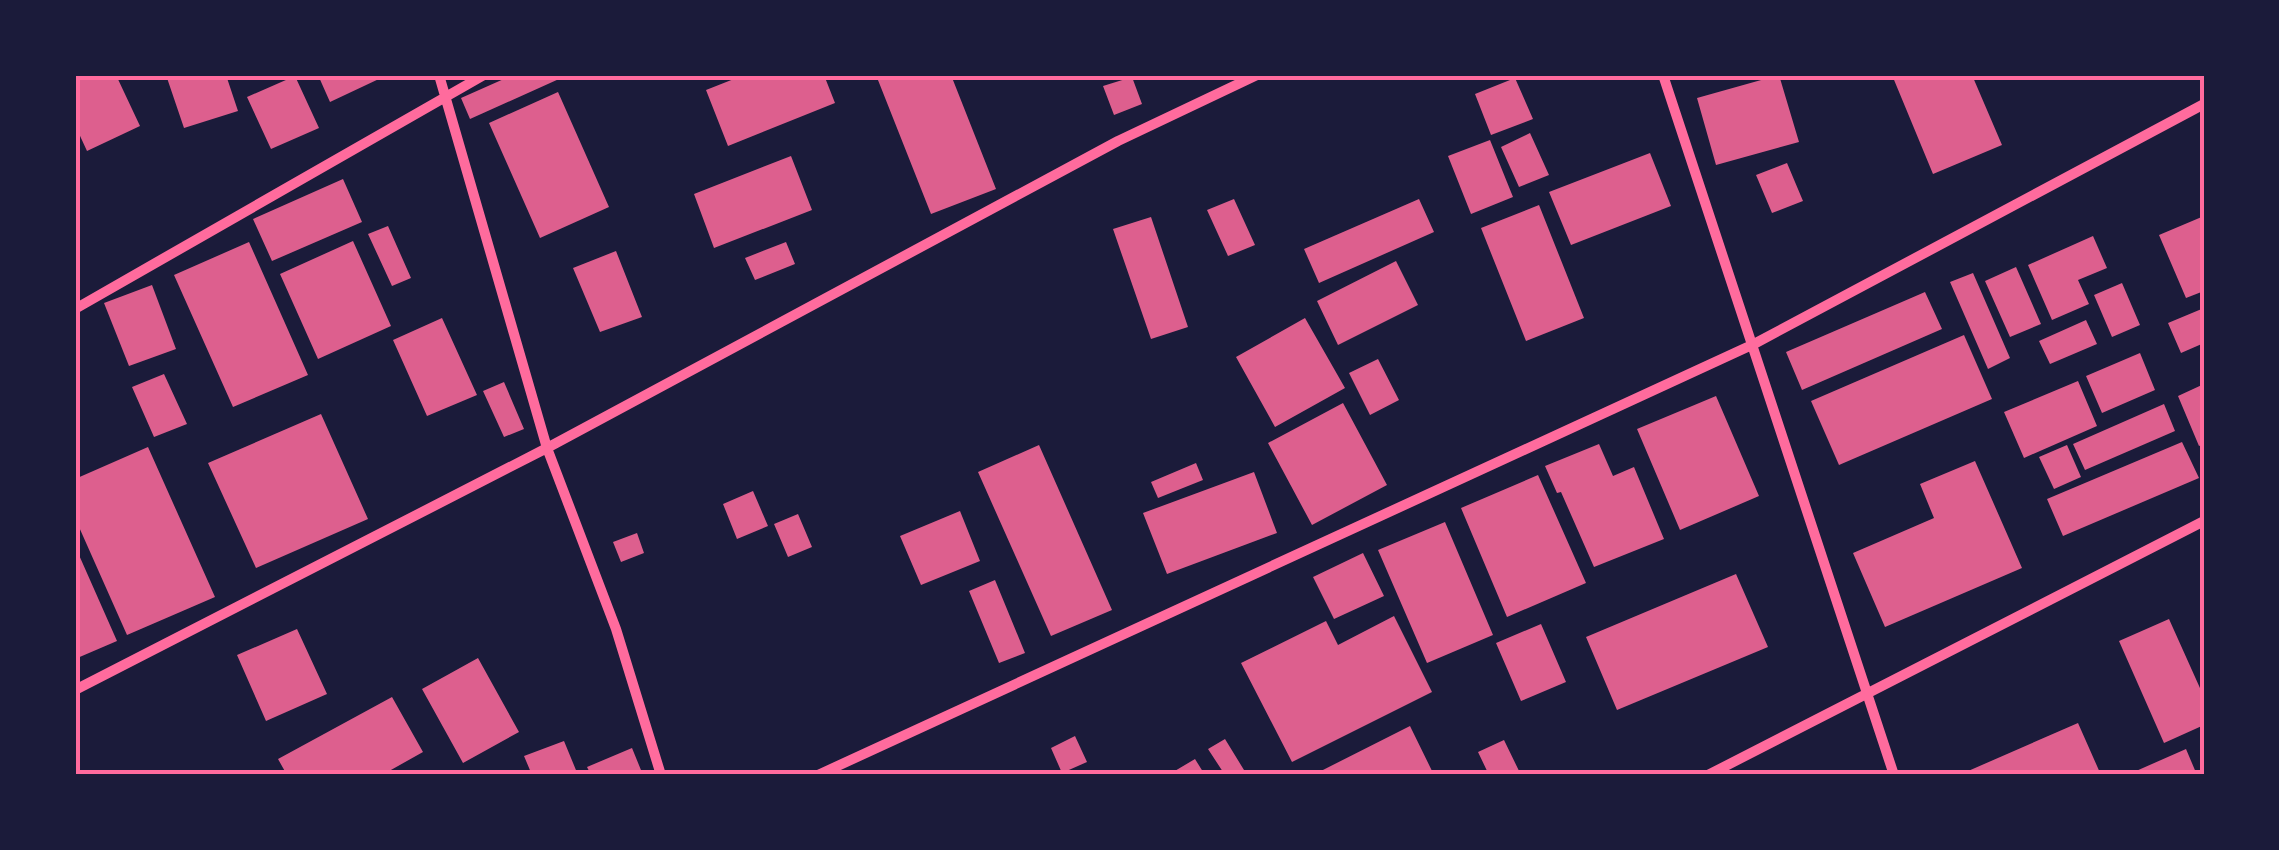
<svg xmlns="http://www.w3.org/2000/svg" width="2279" height="850" font-family="'Fira Sans',sans-serif">
  <style>
    .building { fill: #dd5f8e }
    .lines { fill: none; stroke-linecap: round; stroke-linejoin: round }
    .minor { stroke: #ff6b9d; stroke-width: 10 }
    .neatline { fill: none; stroke: #ff6b9d; stroke-width: 4 }
  </style>
  <rect width="100%" height="100%" fill="#1b1b3a"/>
  <path class="building" d="M75 75H116L140 126 87 151 75 125Z
    M166 75H226L238 111 184 128Z
    M318 75H380L381 78 330 102Z
    M513 75H557L559 79 470 119 461 98Z
    M744 75H824L835 103 728 146 706 90Z
    M876 75H951L996 189 931 214Z
    M1779 75 1799 142 1716 165 1697 98Z
    M1892 75H1972L2002 145 1933 174Z
    M295 76 319 128 271 149 247 97Z
    M1132 77 1142 104 1114 115 1103 86Z
    M1515 78 1533 119 1491 135 1475 94Z
    M558 92 609 207 540 238 489 123Z
    M1530 133 1549 175 1519 187 1501 147Z
    M1490 140 1513 197 1471 214 1448 156Z
    M1650 153 1671 206 1571 245 1549 192Z
    M791 156 812 210 714 248 694 194Z
    M1787 163 1803 201 1772 213 1756 175Z
    M343 179 362 222 272 261 253 219Z
    M1234 199 1255 245 1228 256 1207 210Z
    M1419 199 1434 232 1319 283 1304 249Z
    M1539 205 1584 318 1526 341 1481 228Z
    M2204 216V291L2186 298 2159 235Z
    M1151 217 1188 327 1151 339 1113 229Z
    M388 226 411 278 392 286 368 234Z
    M2093 236 2107 268 2078 280 2089 304 2052 320 2028 265Z
    M353 241 391 326 318 359 280 274Z
    M249 242 308 375 233 407 174 275Z
    M786 242 795 264 755 280 745 258Z
    M616 251 642 317 600 332 573 268Z
    M1396 261 1418 305 1338 345 1317 301Z
    M2016 267 2041 324 2010 337 1985 281Z
    M1973 273 2010 358 1988 369 1950 282Z
    M2122 283 2140 325 2112 337 2094 295Z
    M152 285 176 349 129 366 104 303Z
    M1925 292 1942 329 1802 390 1786 352Z
    M2204 308V343L2181 353 2168 323Z
    M442 318 477 395 427 416 393 340Z
    M1305 318 1345 388 1275 427 1236 357Z
    M2086 320 2097 344 2050 364 2039 341Z
    M1964 335 1992 399 1839 465 1811 401Z
    M2140 353 2155 390 2102 413 2086 376Z
    M1378 359 1399 400 1370 415 1349 373Z
    M164 374 187 424 154 437 132 387Z
    M2078 381 2097 426 2024 458 2004 412Z
    M504 382 524 429 504 437 483 391Z
    M2204 384V444L2199 446 2178 396Z
    M1716 396 1759 496 1680 530 1637 429Z
    M1343 403 1387 485 1312 525 1268 443Z
    M2164 404 2175 431 2085 470 2073 444Z
    M321 414 368 519 256 568 208 463Z
    M2182 442 2199 478 2063 536 2047 499Z
    M1599 444 1613 476 1634 467 1664 539 1594 567 1561 492 1557 493 1545 466Z
    M1039 445 1112 610 1051 636 978 472Z
    M2067 445 2081 477 2054 489 2039 457Z
    M148 447 215 597 127 635 75 518V479Z
    M1975 461 2022 568 1885 627 1853 553 1934 518 1920 484Z
    M1196 463 1203 480 1158 498 1151 482Z
    M1254 472 1277 533 1167 574 1143 513Z
    M1538 475 1586 583 1507 617 1461 508Z
    M753 491 768 526 737 539 723 504Z
    M960 511 980 561 921 585 900 536Z
    M798 514 812 547 788 557 774 524Z
    M1445 522 1493 635 1427 663 1378 550Z
    M637 533 644 553 621 562 613 542Z
    M75 546 117 641 75 659Z
    M1363 553 1384 596 1334 619 1313 577Z
    M1736 574 1768 647 1617 710 1586 637Z
    M995 580 1025 653 999 663 969 591Z
    M1394 616 1432 692 1292 762 1241 663 1326 621 1338 645Z
    M2169 619 2204 697V725L2164 743 2119 641Z
    M1541 624 1566 682 1521 701 1496 643Z
    M297 629 327 694 266 721 237 655Z
    M478 658 519 732 463 763 422 689Z
    M392 697 423 752 382 775H287L278 759Z
    M2078 723 2101 775H1959Z
    M1410 726 1434 775H1313Z
    M1075 736 1087 762 1062 773 1051 748Z
    M1225 739 1244 770 1236 775H1225L1208 749Z
    M1504 740 1521 775H1489L1478 752Z
    M564 741 578 775H532L524 756Z
    M632 748 643 775H591L587 767Z
    M2186 749 2197 775H2127Z
    M1195 759 1205 775H1168Z"/>
  <g class="lines">
    <path class="minor" d="M439 75 547 448 616 629 661 775
      M1663 75 1894 775
      M75 309 484 75
      M75 690 547 448 1118 141 1257 75
      M818 775 1754 344 2204 104
      M1708 775 2204 521"/>
  </g>
  <rect width="2279" height="850" fill="none" stroke="#1b1b3a" stroke-width="155"/>
  <rect x="78" y="78" width="2124" height="694" class="neatline"/>
</svg>
